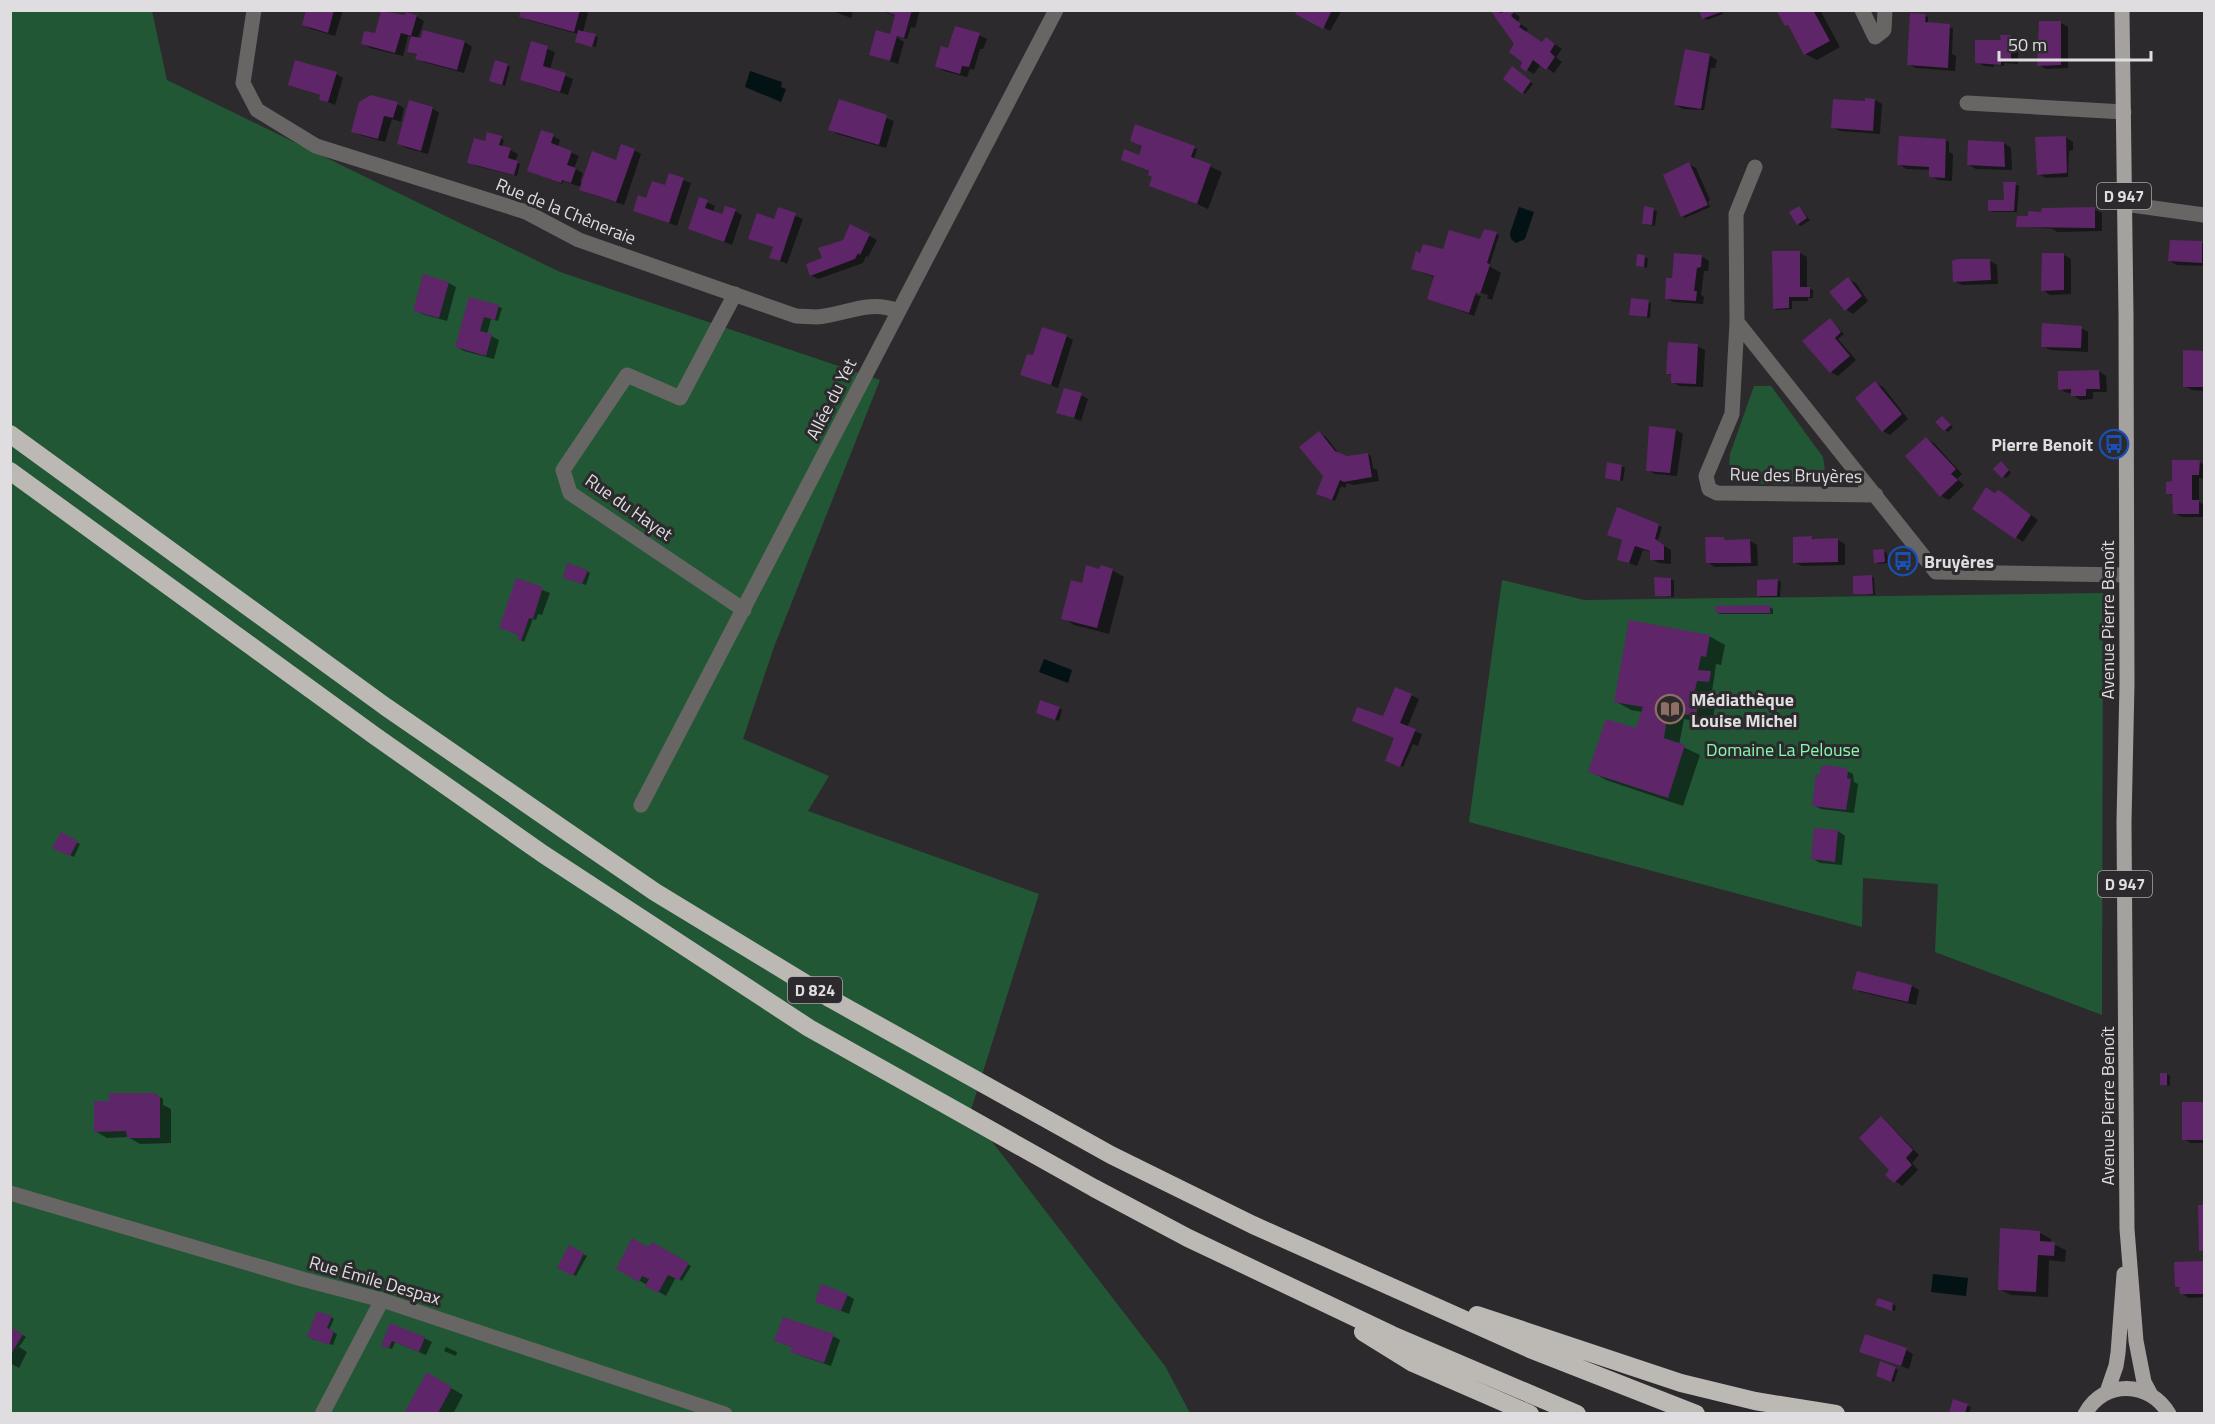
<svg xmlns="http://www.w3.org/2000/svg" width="2215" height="1424" font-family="'Titillium Web',sans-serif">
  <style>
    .green { fill: #225735 }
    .water { fill: #021215 }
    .shadow { fill: #0007; fill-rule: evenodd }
    .building { fill: #5e2568 }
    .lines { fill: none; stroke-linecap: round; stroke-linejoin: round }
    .street { stroke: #686665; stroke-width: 15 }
    .primary { stroke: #a4a19e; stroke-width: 15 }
    .highway { stroke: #bcb9b5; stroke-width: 18 }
    .labels { text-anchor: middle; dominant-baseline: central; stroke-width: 6; stroke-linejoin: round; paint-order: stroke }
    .shield { fill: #2c2a2d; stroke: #a9a7aa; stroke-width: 1.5 }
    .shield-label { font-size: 16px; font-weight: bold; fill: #dfdddf }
    .street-label { font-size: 18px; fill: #dfdddf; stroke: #2c2a2d }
    .poi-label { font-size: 18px; font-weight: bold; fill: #dfdddf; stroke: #2c2a2d; text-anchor: start }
    .park-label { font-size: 18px; fill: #84fbad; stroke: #2c2a2d }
  </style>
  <rect width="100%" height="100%" fill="#2c2a2d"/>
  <path class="green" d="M10 11H152L167 80 560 272 880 380 774 647 743 739 829 776 808 811 1039 894 970 1113 1165 1366 1190 1413H11Z
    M1754 386H1771L1823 457 1825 471C1806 491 1753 484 1728 479L1730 454Z
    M1502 580 1584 600 2103 593 2102 1015 1935 952 1938 884 1863 878 1862 927 1469 822Z"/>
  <path class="water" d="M750 71 782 82 781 87 786 89 781 102 745 87Z
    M1519 207 1534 212 1525 239 1516 243 1511 239 1510 233Z
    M1044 659 1072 670 1068 683 1039 672Z
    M1933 1274 1968 1278 1966 1296 1931 1292Z"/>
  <path class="shadow" d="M307 10H343L335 36 311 29 303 24Z
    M522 10H584L588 13 583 32 598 37 596 47 580 43 578 34 528 20 521 16Z
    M830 10H853L851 18Z
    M879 10H920L915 28 911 27 907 39 895 36 904 42 898 64 870 54 891 36 896 16Z
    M1299 10H1342L1330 31 1297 13Z
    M1492 10H1510L1520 17 1518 22 1528 29 1526 32 1542 44 1547 39 1562 49 1556 57 1562 62 1554 73 1541 64 1534 74 1527 70 1516 44Z
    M1701 10H1722L1723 14 1707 20 1704 18Z
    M1779 10H1820L1840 47 1817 60 1805 54Z
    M1925 15 1928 17V24L1953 28 1952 54 1956 56 1955 71 1916 68 1908 64Z
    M416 16 424 21 418 39 465 42 472 47 464 73 424 62 417 58H423L409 51 412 37 408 36 403 56 370 48 363 43 406 17Z
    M2061 23 2068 27V68L2046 69 2038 65Z
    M979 35 987 39 983 49H980L974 70 970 69 967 77 944 71 937 67Z
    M2011 37 2018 41V64L2004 63V66L1994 65V67L1984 66 1977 62Z
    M532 43 555 52 550 69 573 79 568 95 529 83 522 79Z
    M1709 55 1717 60 1715 68H1711L1704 110 1683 109 1676 105Z
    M507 65 510 67 505 86 491 81Z
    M1516 70 1533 84 1525 94 1522 92Z
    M336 74 343 78 335 105 321 99 322 96 289 84Z
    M1875 100 1882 104 1880 134 1840 131 1833 127 1866 102Z
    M840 101 894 121 886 148 837 134 830 129Z
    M397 104 404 108 401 122 392 119 385 142 360 135 353 131Z
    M432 108 439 113 428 154 406 148 399 144Z
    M553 136 560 140 558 147 579 156 574 168 583 173 580 182 583 183 634 150 641 154 624 205 588 193 580 189 581 187 563 181 562 184 529 170Z
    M2065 137 2073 142V150L2069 151 2068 177 2046 178 2038 174Z
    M501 138 504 140 502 146 518 154 515 162 520 164 517 176 476 166 469 162Z
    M1131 140 1197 149 1194 159 1222 172 1208 209 1186 199 1150 172 1123 160H1147L1143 147Z
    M1946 140 1949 142V152L1953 154 1952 181 1938 180 1931 176V170L1906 169 1899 164Z
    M2004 143 2011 148 2012 170 1976 169 1969 165Z
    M1689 164 1696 168 1710 200 1708 202 1710 207 1685 218 1682 216Z
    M670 175 691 183 677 226 635 210 666 187Z
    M2015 184 2019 186 2017 212H1992L1989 210 2005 201Z
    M700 199 715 206 713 212 723 216 735 211 742 215 732 245 689 228Z
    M1799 207 1810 220 1801 226 1798 224Z
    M1646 208 1657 211 1655 226 1644 224Z
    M779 209 803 219 787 264 771 257 774 248 750 238 775 221Z
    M2094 209 2102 213V231L2057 232 2053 229 2017 226Z
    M851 226 877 240 868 257 866 256 863 263 818 279 811 275 824 259 844 241Z
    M1496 234 1499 235 1490 264 1481 261 1501 273 1492 300 1481 296 1474 316 1438 302 1436 278 1413 269 1421 254 1444 251ZM1470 290 1488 295 1487 298 1476 295Z
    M2202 243 2204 244V266L2177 265 2170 261Z
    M1800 253 1807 257V288L1813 290V298H1808V301H1792V309L1777 310 1774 308Z
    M2064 255 2071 259V294L2050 295 2043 290Z
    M1701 256 1709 261 1708 271H1704L1701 295 1704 297 1703 304 1673 302 1666 298 1673 279Z
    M1645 257 1648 259 1647 268 1637 265Z
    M1990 261 1997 265 1998 284 1962 285 1954 281Z
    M424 276 449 283 456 287 447 321 422 314 415 310Z
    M1848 279 1856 283 1868 301 1853 314 1846 309Z
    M470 298 502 308 498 321 491 319 487 334 499 340 494 359 464 351 457 347Z
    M1648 302 1651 303 1650 318 1631 314Z
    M1830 320 1844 334 1838 339 1856 360 1838 376 1831 372Z
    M2081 328 2088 332V352L2050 350 2043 346Z
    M1066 336 1073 340 1058 388 1022 374 1034 357Z
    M1697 346 1705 350 1703 387 1680 386 1672 382V376L1668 373Z
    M2185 352H2204V391L2192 390 2184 386Z
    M2099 371 2106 376 2107 392H2093V399L2080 400 2073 395V393H2067L2060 389Z
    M1875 383 1883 387 1908 419 1890 435 1883 431Z
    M1081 395 1088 399 1081 421 1058 412Z
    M1943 418 1953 427 1948 432 1945 430Z
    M1676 430 1683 434 1677 476 1655 474 1647 470Z
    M1319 433 1326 437 1340 455 1347 457 1368 454 1371 456 1373 468 1377 470 1379 481 1353 485 1347 483 1345 488 1341 486 1335 501 1321 496 1323 476Z
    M1926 439 1934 443 1962 474 1957 479 1964 485 1949 500 1941 496Z
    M2199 462 2204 465V479L2199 478V502L2204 505V517H2182L2174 513V497L2168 493 2174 482Z
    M2004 465 2011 473 2006 478 2003 476Z
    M1621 466 1625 468 1623 481 1607 477Z
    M1995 494 2006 497 2038 520 2023 542 2001 527Z
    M1618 509 1662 527 1658 540 1648 536 1671 550V564L1659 563 1652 559V552L1643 550 1637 566 1618 559 1623 541 1617 538Z
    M1811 537 1816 540H1838L1845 544V565L1802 566 1794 562Z
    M1724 539 1729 541H1750L1757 545 1758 566 1715 567 1707 562Z
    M1884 551 1887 553 1888 563 1879 564 1875 562Z
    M1112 570 1124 577 1109 634 1074 625 1063 618 1083 585Z
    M587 571 590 573 586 585 568 579Z
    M1871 576 1874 578 1875 595 1854 593Z
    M1671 579 1674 581V597L1656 595Z
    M516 580 550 593 542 615 538 614 536 620 533 619 524 642 519 639 520 636 501 627Z
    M1778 580 1781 582 1780 597H1761L1758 595Z
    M1770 607 1773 609V614H1720L1717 613Z
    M1709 636 1725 645 1721 665 1716 664 1714 679 1710 702 1715 706 1712 724 1684 719 1679 745 1700 755 1683 806 1606 780 1590 771 1637 730 1643 712 1631 710 1615 701Z
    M1411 695 1419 699 1407 728 1422 734 1418 746 1413 744 1403 767 1390 762 1396 738 1383 718Z
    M1059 708 1062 710 1059 721 1041 714Z
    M1845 770 1853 774 1854 782 1858 784 1854 813 1821 809 1813 805Z
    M1838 831 1845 836 1842 865 1820 863 1812 858Z
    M61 834 80 844 74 857 54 847Z
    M1858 973 1912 986 1919 990 1916 1005 1861 992 1854 988Z
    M2167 1074 2170 1076V1086L2161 1084Z
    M156 1095 163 1099V1105L171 1109V1143L140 1144 128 1137 107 1138 95 1131 116 1102Z
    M2184 1103H2204V1143H2191L2183 1139Z
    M1884 1119 1919 1155 1912 1163 1918 1170 1902 1186 1887 1175 1891 1170Z
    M2204 1206V1252L2200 1250 2199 1207Z
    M2040 1233 2051 1239V1243L2066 1250 2065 1262 2049 1260 2048 1297 2011 1295 1999 1289Z
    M652 1244 691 1266 682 1281 676 1277 666 1296 618 1268 649 1249Z
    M569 1247 587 1256 576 1276 559 1267Z
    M2175 1263H2204V1297L2189 1298 2181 1293V1289L2176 1286Z
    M847 1295 854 1299 849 1314 817 1301Z
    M1893 1304 1896 1306 1895 1311 1880 1306Z
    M331 1317 334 1319 329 1330 337 1334 333 1345 312 1339Z
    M10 1328 26 1337 19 1347 27 1352 19 1368 10 1363Z
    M833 1336 840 1340 831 1366 799 1355 791 1351 793 1347 783 1344Z
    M424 1338 432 1342 426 1355 395 1342 392 1349 386 1347 392 1341Z
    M446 1347 457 1352 456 1356 444 1351Z
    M1906 1350 1913 1354 1909 1369 1860 1351Z
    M1895 1368 1898 1370 1894 1382 1881 1377Z
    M427 1374 463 1395 453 1414H405Z
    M1954 1401 1971 1407 1969 1414H1950Z"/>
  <path class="building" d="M306 10H334L328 33 302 25Z
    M521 10H580L574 32 519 17Z
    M882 10H912L904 38 897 36 890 61 869 55 876 30 890 34 895 15Z
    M1297 10H1332L1323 29 1295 14Z
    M1490 10 1502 13 1504 10H1512L1514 12 1511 16 1521 24 1519 27 1542 42 1546 37 1555 44 1550 52 1555 57 1546 70 1533 60 1526 72 1520 67 1522 62 1509 52 1514 44Z
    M1699 10H1720L1721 12 1702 19Z
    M1776 10H1813L1830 41 1804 55 1788 25 1785 26Z
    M381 11 405 15 406 12 417 15 411 36 421 38 423 30 465 41 457 70 415 59 417 54 407 52 411 36 401 33 395 53 361 44 364 31 375 33Z
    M1910 13 1926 14 1925 22 1950 24 1948 68 1907 65Z
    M2039 21H2061V65L2037 66Z
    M955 26 980 33 969 67 962 66 960 74 935 67 941 46 948 48Z
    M578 30 596 34 592 47 575 42Z
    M2000 35H2011V61L2001 60V65L1975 63V40H2001Z
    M531 41 548 46 543 66 566 73 560 92 520 80Z
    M1685 49 1710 54 1701 109 1674 105Z
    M295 60 337 72 328 102 319 100 320 95 288 85Z
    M495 60 508 64 502 85 489 81Z
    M1512 66 1531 81 1522 94 1503 79Z
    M371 95 398 102 393 118 384 116 378 139 351 132 359 102Z
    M1865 98 1875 99 1873 131 1831 128 1833 99 1865 101Z
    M839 99 887 115 879 145 828 130Z
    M409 100 433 107 421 151 397 144Z
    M1135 124 1195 146 1191 157 1211 164 1197 204 1149 186 1152 177 1148 175 1149 171 1121 160 1124 149 1139 155 1142 146 1130 141Z
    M541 130 554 134 551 143 572 151 567 165 576 168 571 183 562 180 561 183 527 171Z
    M487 132 502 136 499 145 511 148 508 158 518 161 514 175 467 163 474 138 485 141Z
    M1899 136 1946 139 1945 178 1929 177V167L1897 165Z
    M2066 136 2067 173 2037 175 2035 137Z
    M1968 140 2004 142 2005 167 1967 165Z
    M621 144 635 149 616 202 579 190 592 151 616 160Z
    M1689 162 1708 205 1681 217 1663 175Z
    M669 173 684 178 669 223 633 211 638 195 646 198 652 181 665 185Z
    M2003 182H2016L2014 211H1988V200H2004Z
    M699 197 708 200 705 208 722 214 725 206 736 209 724 242 688 229Z
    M1644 206 1654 208 1652 225 1642 224Z
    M1799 206 1807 218 1797 225 1789 212Z
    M778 207 796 213 780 261 769 258 773 247 748 239 757 213 774 219Z
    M2095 207V228L2016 227 2017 216H2028V211L2041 212 2042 208Z
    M850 224 870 234 860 255 858 253 855 259 810 276 806 264 822 258 818 248 843 240Z
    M1484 229 1497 232 1487 263 1490 265 1480 294 1476 292 1469 313 1427 299 1434 276 1411 269 1416 251 1420 253 1423 244 1443 249 1449 230 1480 239Z
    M2170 240 2202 241V263L2168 261Z
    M1772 251H1800V287H1810V297H1789V308L1773 309Z
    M1674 253 1702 255 1701 267 1697 268 1694 291H1697L1696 301 1665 299 1666 278H1672Z
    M2042 253H2064V290L2041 291Z
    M1637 254 1645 255 1644 267 1636 266Z
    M1957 259H1990L1991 280 1953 282 1952 261Z
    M423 274 449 282 439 318 413 311Z
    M1848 277 1862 296 1845 311 1829 292Z
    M469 297 499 305 495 320 484 317 480 331 492 334 486 356 455 347Z
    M1631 298 1649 300 1647 317 1629 315Z
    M1830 318 1841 332 1835 338 1850 356 1830 373 1802 341Z
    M2042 323 2082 326 2081 348 2041 347Z
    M1042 327 1067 335 1051 385 1020 375 1027 354 1033 355Z
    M1668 342 1698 344 1696 384 1671 383V374H1666Z
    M2183 350 2204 351V387H2183Z
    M2099 370 2100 389H2086V396H2071V389L2058 390V371Z
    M1875 381 1902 414 1882 432 1855 398Z
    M1064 388 1082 393 1074 418 1056 413Z
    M1942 416 1951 425 1944 431 1935 422Z
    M1649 426 1676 429 1670 473 1646 471Z
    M1319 431 1335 451 1347 456 1368 453 1372 477 1344 482 1340 480 1332 500 1316 494 1323 476 1299 447Z
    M1926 437 1956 469 1951 474 1958 480 1940 497 1905 456Z
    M2172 460H2200L2199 475H2192V500H2199V514H2173L2172 494H2166V482L2172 481Z
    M2001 461 2009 470 2002 478 1993 469Z
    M1607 462 1622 465 1620 481 1605 478Z
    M1986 487 1994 493 1999 490 2031 515 2015 539 1972 509Z
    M1617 507 1659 524 1655 539 1664 545V560H1650V551L1635 546 1629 563 1617 560 1622 540 1607 535Z
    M1812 536V539L1838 538V562L1793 563V537Z
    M1705 537H1724L1725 540 1750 539 1751 563H1706Z
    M1884 549 1885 562 1874 563 1873 550Z
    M567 563 588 570 582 584 563 578Z
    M1086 565 1099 569 1101 565 1113 569 1097 628 1061 619 1071 580 1082 583Z
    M1872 575 1873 594H1853V576Z
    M1654 577 1671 578V596H1655Z
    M516 578 543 587 533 619 529 618 521 641 517 640 519 635 499 628Z
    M1778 579 1777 596H1757V580Z
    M1770 605V613H1716L1715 606Z
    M1629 620 1710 635 1706 657 1701 656 1698 670 1711 671 1710 677 1709 682 1697 681 1694 695H1700L1696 716 1668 712 1664 738 1685 745 1668 798 1588 772 1606 719 1636 728 1643 707 1614 702Z
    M1395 687 1412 694 1400 723 1416 729 1400 767 1385 761 1394 738 1352 721 1357 707 1383 716Z
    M1040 700 1060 707 1055 720 1036 713Z
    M1826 765 1846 768 1848 773 1847 778 1851 779 1846 810 1812 806 1816 774 1820 775V768Z
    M1814 828 1838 830 1835 862 1811 859Z
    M61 832 78 841 70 856 52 848Z
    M1857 971 1912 985 1908 1002 1852 989Z
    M2160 1073H2167V1085H2160Z
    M109 1093H156V1096H160V1138H127L126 1131 94 1132V1101H109Z
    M2182 1102H2204V1140H2182Z
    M1881 1116 1913 1150 1906 1158 1912 1165 1894 1183 1885 1175 1889 1170 1859 1138Z
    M2198 1205H2204V1251H2199Z
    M2000 1228 2040 1231V1241L2055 1242 2054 1256 2038 1255 2036 1292 1998 1290Z
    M632 1238 648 1247 652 1242 689 1263 679 1280 668 1275 658 1293 645 1286 649 1279 642 1276 639 1282 616 1269Z
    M569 1245 584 1253 573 1276 557 1268Z
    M2204 1261V1294H2180L2179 1287H2175L2174 1262Z
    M821 1284 848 1294 841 1311 815 1302Z
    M1878 1298 1893 1303 1892 1311 1875 1305Z
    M317 1311 332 1316 327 1328 334 1331 329 1345 307 1337Z
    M783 1317 834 1334 824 1363 790 1352 792 1347 774 1341Z
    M390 1323 425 1337 419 1352 392 1341 389 1348 381 1346Z
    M10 1327 23 1334 10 1356Z
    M1865 1334 1907 1348 1901 1366 1859 1352Z
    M1880 1361 1896 1367 1891 1382 1876 1376Z
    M427 1372 452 1387 438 1413H404Z
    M1953 1399 1968 1404 1965 1413H1949Z"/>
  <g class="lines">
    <path class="street" d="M254 10 243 83 257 110 316 146 526 212 579 240 796 316C803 316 810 317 816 317 845 315 868 299 898 311
      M1862 10 1875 37 1884 30 1885 10
      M1967 103 2124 112
      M1755 167 1736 214 1737 322 1732 414 1706 476 1709 489 1717 493 1876 495
      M2124 204 2204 215
      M735 294 680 398 627 375 563 470 570 493 744 610
      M1737 322 1936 572 2126 575
      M641 805 1056 10
      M10 1193 302 1279 382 1300 725 1414
      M322 1414 382 1300"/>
    <path class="primary" d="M2122 10 2126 315 2127 684 2124 822 2127 1229 2136 1341 2144 1382 2151 1395
      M2107 1392 2116 1366 2118 1353 2124 1274
      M2085 1414C2104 1379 2150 1381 2169 1414"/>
    <path class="highway" d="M10 434 386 707 566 831 655 892 831 999 1111 1155 1253 1225 1530 1349 1696 1414
      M10 471 375 736 543 854 809 1028 1094 1188 1188 1238 1392 1335 1577 1414
      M1477 1315 1681 1383 1755 1401 1836 1414
      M1363 1332 1413 1363 1530 1414"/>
  </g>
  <defs>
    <g id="bus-ring" transform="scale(1.5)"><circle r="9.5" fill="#2c2a2d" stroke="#1a4fb4" stroke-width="1.5"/><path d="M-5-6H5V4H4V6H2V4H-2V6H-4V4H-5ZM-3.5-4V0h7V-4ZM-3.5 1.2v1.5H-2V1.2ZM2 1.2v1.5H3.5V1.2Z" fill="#1a4fb4"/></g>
    <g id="library-ring" transform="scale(1.5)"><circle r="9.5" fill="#2c2a2d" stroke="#8d6e63" stroke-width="1.5"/><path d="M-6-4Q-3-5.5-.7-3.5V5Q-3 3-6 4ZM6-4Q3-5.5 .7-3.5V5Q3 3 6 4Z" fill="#8d6e63"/></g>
  </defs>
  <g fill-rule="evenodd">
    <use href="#bus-ring" x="2114" y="444"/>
    <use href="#bus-ring" x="1903" y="561"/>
    <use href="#library-ring" x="1670" y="709"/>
  </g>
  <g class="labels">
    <g class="shield">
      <rect x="2097" y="183" width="54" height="26" rx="4.5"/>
      <rect x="2098" y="871" width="54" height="26" rx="4.5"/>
      <rect x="788" y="977" width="54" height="26" rx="4.5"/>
    </g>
    <g class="shield-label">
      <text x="2124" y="196">D 947</text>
      <text x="2125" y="884">D 947</text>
      <text x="815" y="990">D 824</text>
    </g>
    <g class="street-label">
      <text transform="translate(566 211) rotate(22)">Rue de la Chêneraie</text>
      <text transform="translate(831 399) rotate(-63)">Allée du Yet</text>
      <text transform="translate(1796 475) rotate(1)">Rue des Bruyères</text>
      <text transform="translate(629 507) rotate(35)">Rue du Hayet</text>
      <text transform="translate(2107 620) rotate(-90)">Avenue Pierre Benoît</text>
      <text transform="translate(2107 1106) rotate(-90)">Avenue Pierre Benoît</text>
      <text transform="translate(375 1280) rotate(16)">Rue Émile Despax</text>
    </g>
    <g class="poi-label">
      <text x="2093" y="444" text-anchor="end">Pierre Benoit</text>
      <text x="1924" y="561">Bruyères</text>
      <text x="1691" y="699">Médiathèque<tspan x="1691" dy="21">Louise Michel</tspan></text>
    </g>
    <g class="park-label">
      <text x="1783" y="749">Domaine La Pelouse</text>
    </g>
  </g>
  <rect width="2215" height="1424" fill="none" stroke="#dfdddf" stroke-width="24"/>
  <path d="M1999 51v9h152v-9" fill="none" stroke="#dfdddf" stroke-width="3"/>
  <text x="2008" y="51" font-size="18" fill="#dfdddf" stroke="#2c2a2d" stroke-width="4.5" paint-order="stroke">50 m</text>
</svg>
